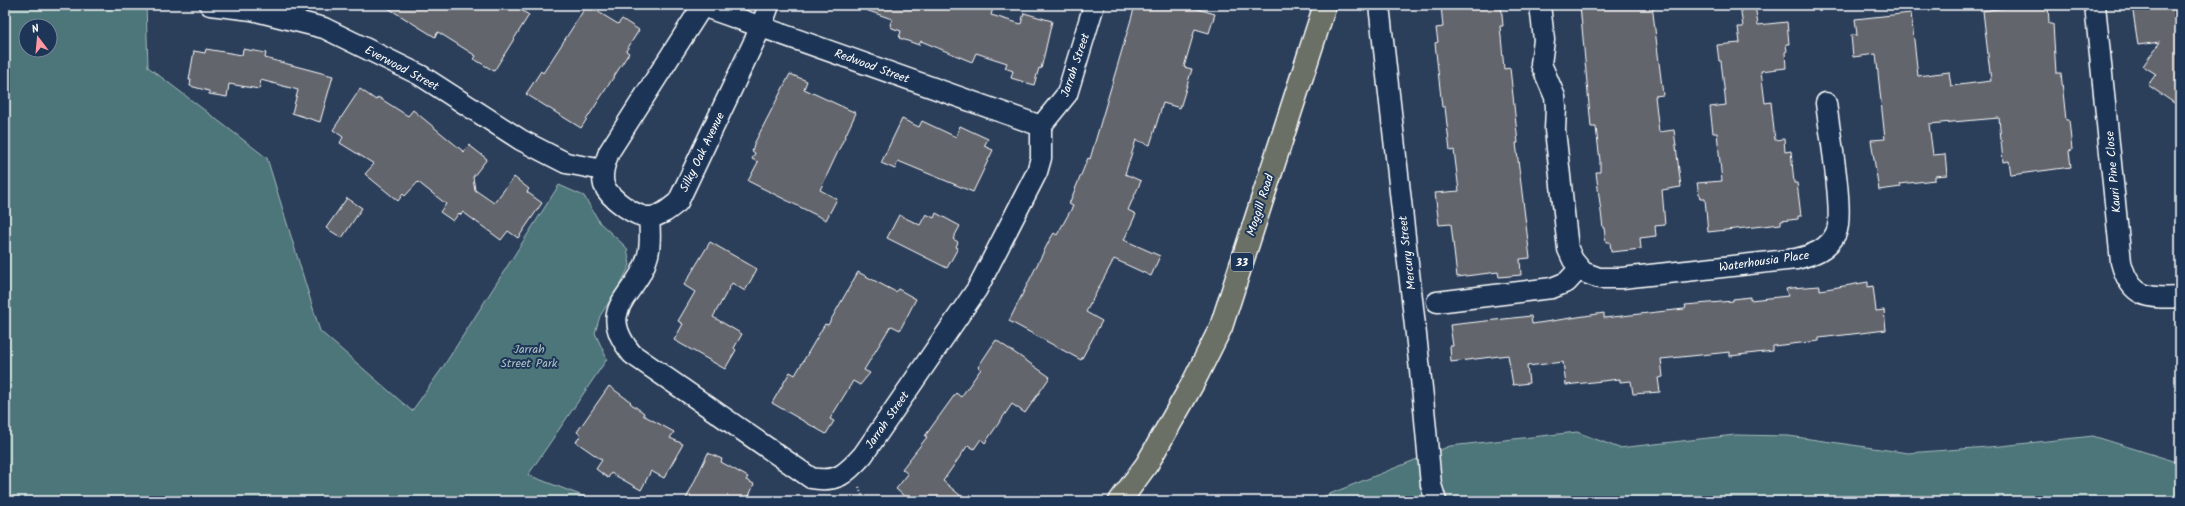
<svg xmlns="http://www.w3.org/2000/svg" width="2185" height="506" viewBox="0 0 2185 506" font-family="Kalam,sans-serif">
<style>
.green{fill:#4e767a;stroke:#a6babc;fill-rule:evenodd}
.building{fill:#64656d;stroke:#fff}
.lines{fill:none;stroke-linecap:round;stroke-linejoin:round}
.minor-casing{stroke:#fff;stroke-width:23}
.major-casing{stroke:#fff;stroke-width:25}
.path{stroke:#fff;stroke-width:2.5;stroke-dasharray:1 3;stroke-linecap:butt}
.minor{stroke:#1d3557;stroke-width:20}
.major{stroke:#6b7065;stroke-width:22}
.labels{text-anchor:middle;stroke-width:4;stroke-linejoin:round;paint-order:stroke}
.shield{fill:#1d3557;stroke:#bbc2cd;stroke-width:1}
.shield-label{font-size:11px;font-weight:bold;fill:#fff}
.street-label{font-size:12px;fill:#fff;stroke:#1d3557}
.park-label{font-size:12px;fill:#afc1c3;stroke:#1d3557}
</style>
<rect width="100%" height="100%" fill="#2b3f5b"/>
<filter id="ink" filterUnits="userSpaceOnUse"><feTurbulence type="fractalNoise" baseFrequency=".025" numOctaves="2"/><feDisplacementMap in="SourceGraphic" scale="8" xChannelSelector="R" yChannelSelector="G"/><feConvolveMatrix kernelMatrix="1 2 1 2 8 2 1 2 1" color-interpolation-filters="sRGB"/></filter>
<g filter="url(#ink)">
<path class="green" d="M 5,5 L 146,5 L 148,67 L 267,158 L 320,331 L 412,411 L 443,367 L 559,185 L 584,196 L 600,223 L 627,248 L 630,265 L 619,287 L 600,316 L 595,333 L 607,359 L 528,475 L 596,501 L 5,501 ZM 26,26 L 50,26 L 50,50 L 26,50 Z
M 1577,432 L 1619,448 L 1735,435 L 1789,436 L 1908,453 L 2001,446 L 2093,436 L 2180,463 L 2180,501 L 1312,501 L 1450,446 Z"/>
<path class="building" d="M 383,5 L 513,5 L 529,15 L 494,71 L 474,59 L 476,56 L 438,32 L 435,37 Z
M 587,5 L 618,24 L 622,19 L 639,30 L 626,51 L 629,53 L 581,128 L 526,94 L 541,71 L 543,73 L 551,61 Z
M 857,5 L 994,5 L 991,15 L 1021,24 L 1024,13 L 1052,21 L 1041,69 L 1039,68 L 1034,85 L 1011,78 L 1013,71 L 1005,68 L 1007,63 L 976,53 L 972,62 L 921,41 L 919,45 L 899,38 L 901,31 L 892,28 L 890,25 L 892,19 L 857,7 Z
M 1140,5 L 1184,5 L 1215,14 L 1209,33 L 1195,29 L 1184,67 L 1192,69 L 1180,108 L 1163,103 L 1150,145 L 1136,140 L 1125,174 L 1141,181 L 1128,210 L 1136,214 L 1124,240 L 1160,256 L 1151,276 L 1114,259 L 1086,312 L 1102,321 L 1081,360 L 1009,321 L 1049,241 L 1054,233 L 1057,235 L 1073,206 L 1069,204 L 1088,158 L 1090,159 L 1134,9 L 1139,10 Z
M 1441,5 L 1501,5 L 1503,26 L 1500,26 L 1504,69 L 1510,68 L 1518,143 L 1516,143 L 1530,258 L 1520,259 L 1521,275 L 1499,277 L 1498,272 L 1457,277 L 1451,224 L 1439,225 L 1435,193 L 1459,191 L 1454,150 L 1450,151 L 1445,107 L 1442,107 L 1435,43 L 1438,42 L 1436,28 L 1443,27 Z
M 1580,5 L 1652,5 L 1663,95 L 1655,96 L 1659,132 L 1674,130 L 1681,187 L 1662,190 L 1665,225 L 1655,226 L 1656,236 L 1640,238 L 1641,249 L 1611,252 L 1610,242 L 1606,242 L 1604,228 L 1603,228 L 1596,172 L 1600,172 L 1600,161 L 1596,127 L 1591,127 Z
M 1740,5 L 1755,5 L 1758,25 L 1787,22 L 1789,44 L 1786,44 L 1787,51 L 1785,52 L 1786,68 L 1761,71 L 1765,103 L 1771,102 L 1775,140 L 1784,139 L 1785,152 L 1791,151 L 1794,183 L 1797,183 L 1801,216 L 1798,216 L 1798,219 L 1781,221 L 1781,224 L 1708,232 L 1705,199 L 1700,199 L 1697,183 L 1722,181 L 1717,133 L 1713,133 L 1710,107 L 1726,105 L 1721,61 L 1719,61 L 1717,45 L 1740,43 L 1738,27 L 1743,27 Z
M 2024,5 L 2048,5 L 2049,24 L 2053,24 L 2056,73 L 2061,73 L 2066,120 L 2069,120 L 2072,150 L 2069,151 L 2071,167 L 2011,175 L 2009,161 L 2003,162 L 1999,118 L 1929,124 L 1933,155 L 1945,154 L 1947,175 L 1935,176 L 1935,180 L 1900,184 L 1901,187 L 1879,190 L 1871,140 L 1885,139 L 1876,54 L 1853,57 L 1851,35 L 1857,35 L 1855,19 L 1911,13 L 1918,76 L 1949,72 L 1951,86 L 1991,81 L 1983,11 Z
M 2132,5 L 2180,5 L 2180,107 L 2148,85 L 2156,74 L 2143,66 L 2160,42 L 2138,45 Z
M 206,49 L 242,55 L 243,49 L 266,53 L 265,58 L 333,76 L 320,122 L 292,113 L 298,90 L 261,80 L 259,89 L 229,84 L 227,97 L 209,94 L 209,91 L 190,86 L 191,80 L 189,80 L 194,51 L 205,53 Z
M 790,74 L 807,81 L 804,89 L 856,113 L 820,190 L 837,199 L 826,220 L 748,181 L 758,162 L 752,159 L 755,153 L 752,151 L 754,144 Z
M 360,89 L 376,100 L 378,97 L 408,116 L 413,110 L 464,152 L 469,145 L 487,159 L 473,177 L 475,190 L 494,203 L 514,177 L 529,189 L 527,192 L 542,203 L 518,238 L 508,231 L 501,240 L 463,212 L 461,215 L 459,213 L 453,221 L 440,212 L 446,204 L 418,182 L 405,196 L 403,194 L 398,201 L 365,174 L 374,164 L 340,143 L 343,137 L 333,130 Z
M 902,119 L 919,127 L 922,121 L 956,137 L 960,126 L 988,139 L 984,146 L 993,150 L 973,192 L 898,161 L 895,169 L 881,163 Z
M 347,198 L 362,208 L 342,238 L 326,228 Z
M 936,213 L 960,226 L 953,239 L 958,242 L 956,247 L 958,248 L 947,268 L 887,238 L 899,215 L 920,225 L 926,214 L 934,218 Z
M 710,242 L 757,269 L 745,291 L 732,283 L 713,317 L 742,334 L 734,348 L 736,350 L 725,369 L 674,340 L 683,324 L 678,321 L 695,292 L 684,285 Z
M 858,272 L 896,292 L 898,289 L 916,299 L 900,330 L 892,326 L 890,327 L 864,370 L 870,373 L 860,385 L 853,381 L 830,419 L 834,421 L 826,434 L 772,403 L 790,372 L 795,375 L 825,324 L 828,325 Z
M 1868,282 L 1868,287 L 1873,286 L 1876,311 L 1884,310 L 1886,330 L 1819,338 L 1819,341 L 1773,346 L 1773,351 L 1730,356 L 1730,352 L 1661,359 L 1663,377 L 1658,378 L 1660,392 L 1633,394 L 1631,381 L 1620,382 L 1620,379 L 1566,385 L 1563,362 L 1527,366 L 1529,383 L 1513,385 L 1508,355 L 1451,362 L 1450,346 L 1453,346 L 1450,325 L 1531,316 L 1532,324 L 1604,313 L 1604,318 L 1684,309 L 1686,308 L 1685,305 L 1733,301 L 1733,299 L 1750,297 L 1750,300 L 1788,296 L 1786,289 L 1791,288 L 1820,286 L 1820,290 Z
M 996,340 L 1050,377 L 1025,413 L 1012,404 L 985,443 L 981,439 L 974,449 L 968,445 L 943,481 L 967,501 L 910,501 L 896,489 L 908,474 L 902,469 L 927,437 L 925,436 L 956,393 L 961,397 L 981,369 L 978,367 Z
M 609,386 L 631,402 L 630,403 L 644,413 L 643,415 L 674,432 L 670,438 L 683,444 L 664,478 L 651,471 L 641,490 L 611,473 L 608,478 L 596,469 L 602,460 L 576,442 L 581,435 L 577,432 Z
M 708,453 L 722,459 L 721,462 L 748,477 L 746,480 L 754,484 L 747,501 L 685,501 Z"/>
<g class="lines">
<g class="minor-casing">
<path id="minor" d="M 210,5 L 252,10 L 324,28 L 420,75 L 521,140 L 566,163 L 603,170
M 703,5 L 609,152 C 605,163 601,174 604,185 C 609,198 637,219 651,217 C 663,215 669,209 678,202 L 761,27 L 769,5
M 1379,5 L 1423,397 L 1431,485 L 1436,501
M 1540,5 L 1544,40 L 1541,64 L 1555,97 L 1556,107 L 1555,130 L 1568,249 L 1573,260 L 1583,272 L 1599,278 L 1622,278 L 1796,259 C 1812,255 1828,250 1836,233 C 1845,214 1829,129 1826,103
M 2095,5 L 2121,262 C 2130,297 2147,299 2180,297
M 702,6 L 1041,126
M 649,217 C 650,229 651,243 648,255 C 638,297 593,306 632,354 L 811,478 C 837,483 846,474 863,455 L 977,289 L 1037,172 L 1041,158 L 1041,126 L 1067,94 L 1094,5
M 1437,302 L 1552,288 L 1567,282 L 1579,269"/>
</g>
<g class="major-casing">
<path id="major" d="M 1120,501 L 1147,464 L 1193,383 L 1221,327 L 1325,5"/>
</g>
<path class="path" d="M 859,487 L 864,501"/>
<use href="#minor" class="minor"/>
<use href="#major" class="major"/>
</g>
</g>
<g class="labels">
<rect class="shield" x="1231" y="253" width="22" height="18" rx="3"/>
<g class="shield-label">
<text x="1242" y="266">33</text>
</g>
<g class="street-label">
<text transform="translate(1075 65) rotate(-71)" y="4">Jarrah Street</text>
<text transform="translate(872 66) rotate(20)" y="4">Redwood Street</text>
<text transform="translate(402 68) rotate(28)" y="4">Everwood Street</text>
<text transform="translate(702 152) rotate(-64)" y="4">Silky Oak Avenue</text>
<text transform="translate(2113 172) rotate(-95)" y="4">Kauri Pine Close</text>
<text transform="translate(1260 205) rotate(-72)" y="4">Moggill Road</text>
<text transform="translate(1407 253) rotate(-97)" y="4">Mercury Street</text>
<text transform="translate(1764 261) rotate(-8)" y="4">Waterhousia Place</text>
<text transform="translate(887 420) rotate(-55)" y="4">Jarrah Street</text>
</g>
<g class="park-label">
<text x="529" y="353">Jarrah<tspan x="529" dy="14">Street Park</tspan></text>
</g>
</g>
<rect width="2185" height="506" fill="none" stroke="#1d3557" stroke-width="20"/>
<rect x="10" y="10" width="2165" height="486" fill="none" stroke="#fff" stroke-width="1.5" filter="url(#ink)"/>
<g transform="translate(38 38) rotate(344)"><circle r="19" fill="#1d3557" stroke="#77869a"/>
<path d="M0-3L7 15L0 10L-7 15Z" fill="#ff9aa2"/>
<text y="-6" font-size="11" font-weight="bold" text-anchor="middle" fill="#ffffff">N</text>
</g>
</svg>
